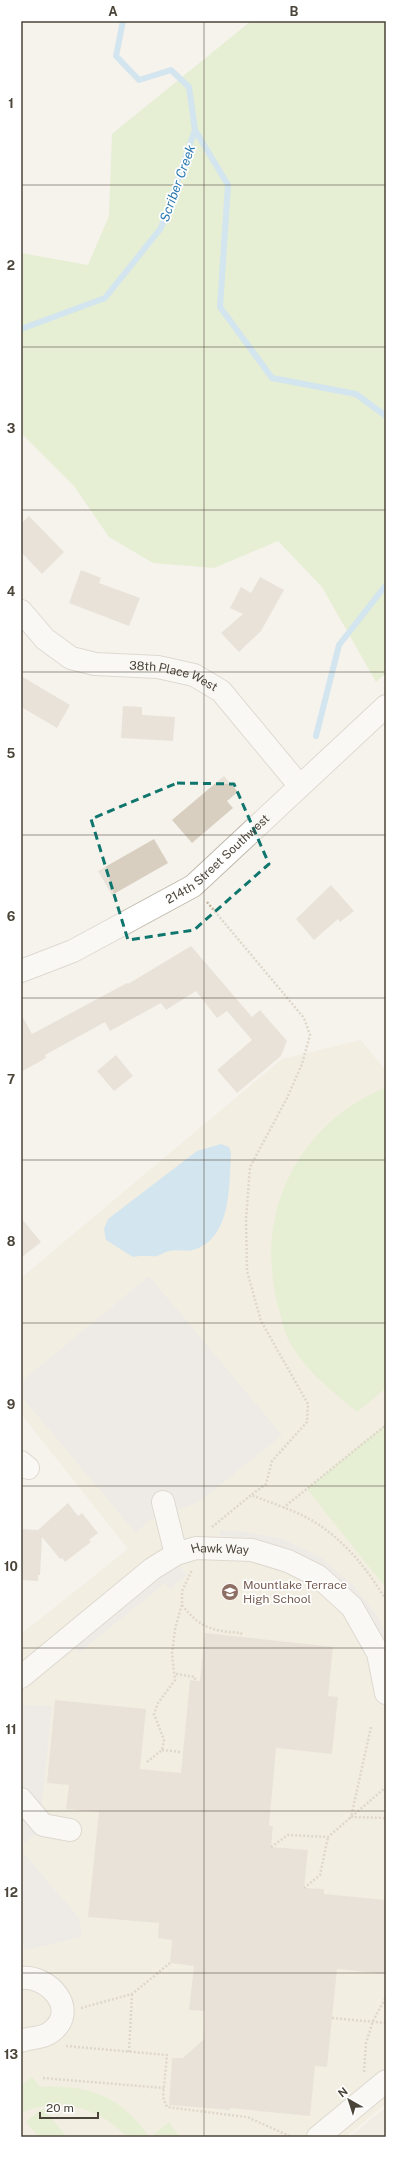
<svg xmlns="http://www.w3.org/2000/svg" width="407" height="2158" viewBox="0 0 407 2158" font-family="'Public Sans',sans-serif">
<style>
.residential{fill:#eae5da}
.education{fill:#efe8d6}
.green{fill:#d2eab5}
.parking{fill:#e5e3e0}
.water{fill:#a9d4f2}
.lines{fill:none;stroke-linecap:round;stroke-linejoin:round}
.stream{stroke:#a9d4f2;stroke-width:6}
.building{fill:#d8cfc1}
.minor-casing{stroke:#c2bbae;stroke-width:24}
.path{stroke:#c4b79f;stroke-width:2.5;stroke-dasharray:2 2;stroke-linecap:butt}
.minor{stroke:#fff;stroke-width:22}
.marked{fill:none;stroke:#0f766e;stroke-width:3;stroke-dasharray:8 5;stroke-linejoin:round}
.grid{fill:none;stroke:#4b4439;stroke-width:1;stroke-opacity:0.55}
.labels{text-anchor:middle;stroke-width:3.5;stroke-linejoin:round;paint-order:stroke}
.street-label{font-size:12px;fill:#4b4439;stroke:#fff}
.education-label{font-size:12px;fill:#785e54;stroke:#fff;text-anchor:start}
.water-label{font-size:13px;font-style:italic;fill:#2e7ab2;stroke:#fff}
.neatline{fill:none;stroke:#4b4439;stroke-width:1.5}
.grid-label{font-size:13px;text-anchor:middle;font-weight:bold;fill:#4b4439}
</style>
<rect width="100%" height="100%" fill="#f6f3ec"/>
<path class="residential" d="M 386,2107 L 386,2137 L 349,2137 Z"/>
<path class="education" d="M 361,1040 L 386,1071 L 386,2104 L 346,2137 L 21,2137 L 21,1634 L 128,1549 L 21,1414 L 21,1278 L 282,1059 Z"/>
<path class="green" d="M 251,21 L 386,21 L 386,673 L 376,682 L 322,587 L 278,541 L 214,568 L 153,563 L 109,537 L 74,486 L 21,433 L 21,253 L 88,265 L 109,216 L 112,134 Z
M 386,1087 L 386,1388 L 357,1412 C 331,1390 302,1368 287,1337 C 283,1326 280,1313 277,1302 C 255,1210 299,1124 386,1087 Z
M 386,1424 L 386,1588 L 307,1489 Z
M 32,2077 L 40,2087 C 88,2084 122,2097 149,2137 L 127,2137 C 99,2107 59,2096 21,2113 L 21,2085 Z
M 43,2108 L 67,2137 L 39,2137 L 26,2122 Z
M 169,2122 L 180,2137 L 151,2137 Z"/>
<path class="parking" d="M 149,1276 L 282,1435 L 199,1502 L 149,1521 L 136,1533 L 21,1396 L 21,1382 Z
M 220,1530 L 247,1532 L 283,1539 L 322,1558 L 355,1587 L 378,1617 L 386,1635 L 386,1660 L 317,1565 L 280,1546 L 247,1538 L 220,1536 Z
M 177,1562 L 187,1575 L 170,1589 L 165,1583 L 79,1653 L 74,1646 Z
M 21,1705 L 52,1706 L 39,1831 L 25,1843 L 21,1839 Z
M 21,1850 L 79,1918 L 82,1937 L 25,1950 L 21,1937 Z"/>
<path class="water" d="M 221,1144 L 229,1147 L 231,1153 C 229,1185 232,1239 193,1250 C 186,1252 177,1249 169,1251 C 164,1252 161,1255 157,1256 C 154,1257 140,1255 133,1257 L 106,1240 L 104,1229 L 108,1219 L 197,1151 Z"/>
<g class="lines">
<path class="stream" d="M 195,130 L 228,185 L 220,307 L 272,378 L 356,394 L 386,416
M 21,329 L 105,298 L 161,228 L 195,130 L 189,87 L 171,70 L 139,80 L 116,56 L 123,21
M 316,736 L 339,645 L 386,585"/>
</g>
<path class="building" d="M 29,516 L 64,552 L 42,574 L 21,552 L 21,524 Z
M 81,570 L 101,578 L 99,583 L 140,598 L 129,626 L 69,603 Z
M 260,577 L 284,590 L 261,631 L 239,652 L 221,633 L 243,614 L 230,608 L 241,587 L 251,593 Z
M 21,676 L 70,705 L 57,728 L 21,707 Z
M 123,706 L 142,707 L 142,715 L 175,717 L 173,741 L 121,738 Z
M 224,776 L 238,792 L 227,801 L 233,808 L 192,843 L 172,820 Z
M 154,839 L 168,863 L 112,895 L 98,871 Z
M 331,885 L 354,911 L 340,922 L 338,919 L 314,940 L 296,919 Z
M 191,946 L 252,1017 L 260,1010 L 287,1041 L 281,1056 L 237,1093 L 217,1070 L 252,1040 L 227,1011 L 217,1018 L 196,991 L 166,1010 L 161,1003 L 110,1031 L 105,1022 L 45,1055 L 46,1058 L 21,1072 L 21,1014 L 32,1034 L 127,983 L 128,984 Z
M 116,1055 L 133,1076 L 114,1091 L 97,1071 Z
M 21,1218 L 41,1242 L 21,1258 Z
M 68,1503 L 78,1516 L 82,1513 L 98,1533 L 89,1540 L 91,1542 L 65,1562 L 62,1558 L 60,1559 L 42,1537 L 40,1575 L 38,1575 L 38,1581 L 21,1580 L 21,1529 L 38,1530 Z
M 205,1633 L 333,1647 L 328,1696 L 338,1697 L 332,1754 L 276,1748 L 269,1826 L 273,1826 L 271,1847 L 308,1850 L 304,1888 L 324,1889 L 324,1894 L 386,1900 L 386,1974 L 337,1969 L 327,2067 L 315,2066 L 310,2116 L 230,2108 L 230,2110 L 169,2105 L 172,2058 L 183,2058 L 204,2039 L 205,2011 L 189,2010 L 194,1966 L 170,1963 L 172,1940 L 158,1938 L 159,1923 L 88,1917 L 99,1812 L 66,1809 L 69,1785 L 47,1783 L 55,1700 L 146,1709 L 140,1769 L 181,1773 L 190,1680 L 200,1681 Z"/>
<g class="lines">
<g class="minor-casing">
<g id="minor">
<path id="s1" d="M 21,611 L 45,639 L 71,658 L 95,664 L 158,667 L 194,675 L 221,691 L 299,785"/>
<path id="s2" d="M 21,971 L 73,951 L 193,886 L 386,706"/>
<path d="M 21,1462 L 28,1468"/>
<path d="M 163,1502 L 176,1554"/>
<path id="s3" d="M 21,1677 L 152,1569 L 176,1554 L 196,1548 L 252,1550 L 288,1561 L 318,1576 L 352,1607 L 378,1653 L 386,1693"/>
<path d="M 21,1799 L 43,1825 L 70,1830"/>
<path d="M 21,1978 C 49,1975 80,2010 51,2032 C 42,2039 31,2037 21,2041"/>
<path d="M 318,2137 L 386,2081"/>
</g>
</g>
<path class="path" d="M 207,902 L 304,1018 L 310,1035 L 302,1064 L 287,1098 L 250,1167 L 246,1219 L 247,1271 L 261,1321 L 308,1404 L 307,1422 L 272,1461 L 266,1484 L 251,1495
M 283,1508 L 386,1425
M 212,1527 L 251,1495 C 276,1505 305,1513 326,1530 C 350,1547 371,1575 386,1600
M 182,1605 C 200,1628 212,1631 241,1633 L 241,1637
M 176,1674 L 195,1677 L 195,1681
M 371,1727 L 351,1817 L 386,1818
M 162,1750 L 181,1752
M 147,1762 L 162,1750 L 164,1740 L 154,1714 L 158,1703 L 175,1680 L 172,1654 L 175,1629 L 182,1604 L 182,1591 L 192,1570
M 271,1847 L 288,1835 L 328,1837 L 386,1787
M 304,1888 L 320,1875 L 328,1837
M 81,2008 L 132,1994 L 170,1963
M 332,2018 L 386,2023
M 66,2046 L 167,2055 L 163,2097 L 167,2107 L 247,2117 L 292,2137
M 129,2052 L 132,1994
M 364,2072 L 366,2043 L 373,2021 L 386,1997
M 43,2078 L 164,2088"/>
<use href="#minor" class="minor"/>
</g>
<path d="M0 0H407V2158H0ZM 177,783 L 234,784 L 269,864 L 194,930 L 128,940 L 91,819 Z" fill="#f6f3ec" fill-opacity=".55" fill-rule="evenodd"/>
<path class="marked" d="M 177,783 L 234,784 L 269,864 L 194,930 L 128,940 L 91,819 Z"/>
<path class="grid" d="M 204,21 L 204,2137M 21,185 L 386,185M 21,347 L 386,347M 21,510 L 386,510M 21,672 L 386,672M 21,835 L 386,835M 21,998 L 386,998M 21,1160 L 386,1160M 21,1323 L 386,1323M 21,1486 L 386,1486M 21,1648 L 386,1648M 21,1811 L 386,1811M 21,1973 L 386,1973"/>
<defs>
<g id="school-disc" transform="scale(0.9)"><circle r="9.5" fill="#8d6e63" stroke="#fff"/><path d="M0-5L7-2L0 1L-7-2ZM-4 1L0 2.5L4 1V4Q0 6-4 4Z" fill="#fff"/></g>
</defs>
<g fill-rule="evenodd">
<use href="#school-disc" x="230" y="1592"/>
</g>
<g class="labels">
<g class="street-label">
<text dy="4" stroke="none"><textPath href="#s1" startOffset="174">38th Place West</textPath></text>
<text dy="4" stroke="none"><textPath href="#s2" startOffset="228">214th Street Southwest</textPath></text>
<text dy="4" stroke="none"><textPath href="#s3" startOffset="243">Hawk Way</textPath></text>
</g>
<g class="education-label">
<text x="243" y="1589">Mountlake Terrace<tspan x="243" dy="14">High School</tspan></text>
</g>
<g class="water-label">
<text transform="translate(177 183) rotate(-70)" y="5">Scriber Creek</text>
</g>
</g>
<rect width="407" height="2158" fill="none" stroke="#ffffff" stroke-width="44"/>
<g transform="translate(349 2100) rotate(321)" stroke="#ffffff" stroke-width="3" paint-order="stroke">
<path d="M0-3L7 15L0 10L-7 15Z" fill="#4b4439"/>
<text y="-6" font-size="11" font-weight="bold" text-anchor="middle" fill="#4b4439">N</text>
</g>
<path d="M40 2112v6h58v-6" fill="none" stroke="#4b4439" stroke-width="2"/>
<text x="46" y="2112" font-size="12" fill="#4b4439" stroke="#ffffff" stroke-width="3" paint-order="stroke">20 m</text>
<rect x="22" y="22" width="363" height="2114" class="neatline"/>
<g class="grid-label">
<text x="113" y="16">A</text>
<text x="294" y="16">B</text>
<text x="11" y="108">1</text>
<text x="11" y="270">2</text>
<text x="11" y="433">3</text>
<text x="11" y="596">4</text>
<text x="11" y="758">5</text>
<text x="11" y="921">6</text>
<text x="11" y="1084">7</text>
<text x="11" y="1246">8</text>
<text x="11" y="1409">9</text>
<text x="11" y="1571">10</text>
<text x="11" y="1734">11</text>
<text x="11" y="1897">12</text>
<text x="11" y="2059">13</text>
</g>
</svg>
